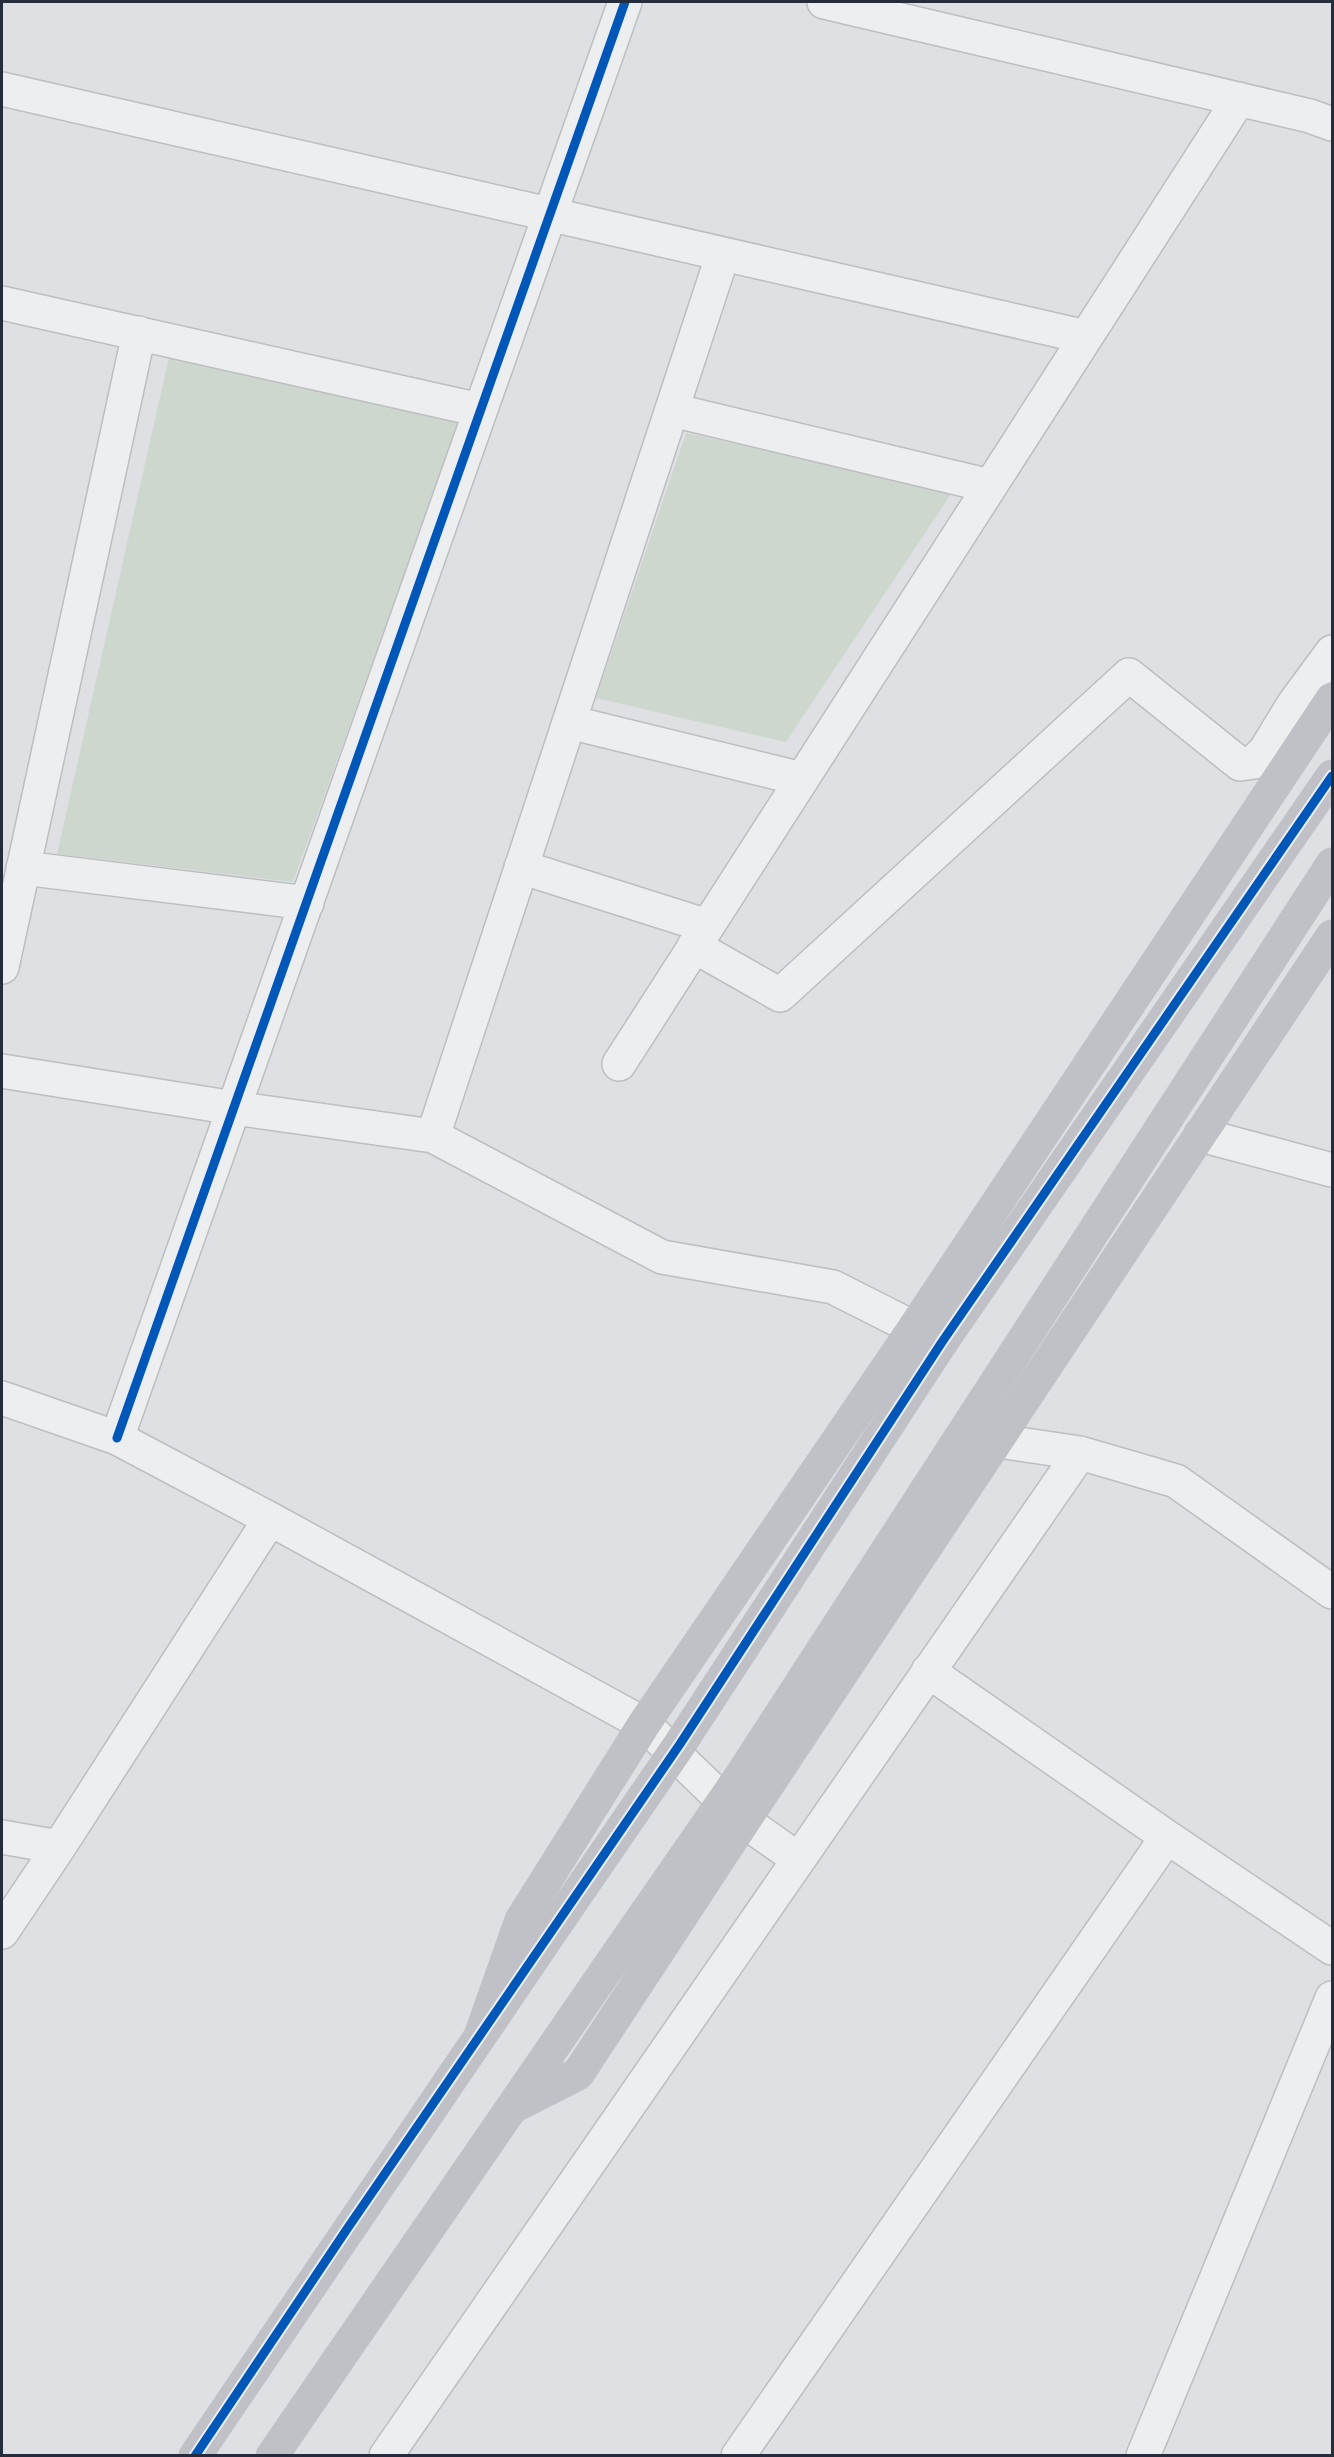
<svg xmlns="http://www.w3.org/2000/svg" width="1334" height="2457" viewBox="0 0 1334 2457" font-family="'PT Sans',sans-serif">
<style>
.green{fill:#ced7ce}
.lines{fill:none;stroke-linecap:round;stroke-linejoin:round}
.street-casing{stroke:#bcbec1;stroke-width:36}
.street{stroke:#edeef0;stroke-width:33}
.secondary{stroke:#bfc1c6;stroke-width:33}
.secondary-bridge{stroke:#bfc1c6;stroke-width:33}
.cycleway-casing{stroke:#eaeef4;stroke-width:13}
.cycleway{stroke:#0057b8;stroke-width:9}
</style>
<rect width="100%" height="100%" fill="#dee0e3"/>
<path class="green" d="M 172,344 L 464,409 L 293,882 L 57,854 Z
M 686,433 L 953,491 L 786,742 L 596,698 Z"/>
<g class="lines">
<g class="street-casing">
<path id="street" d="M 824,2 L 1310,116 L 1332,124
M 2,89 L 1086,337
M 2,303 L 480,410
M 672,410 L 990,486
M 569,722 L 802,779
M 521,867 L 707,926
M 23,868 L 307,903
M 694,946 L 780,995 L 1129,675 L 1240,764 L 1254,762 L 1265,751 L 1293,705 L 1332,652
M 2,967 L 139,333
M 619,1064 L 1239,99
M 2,1071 L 234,1108 L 433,1136 L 723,254
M 1201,1135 L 1332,1170
M 433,1136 L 662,1257 L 833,1287 L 914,1328
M 2,1398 L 117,1438 L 270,1519 L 644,1724 L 744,1821 L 798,1859
M 117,1438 L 625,2
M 998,1441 L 1080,1453 L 1176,1481 L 1332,1592
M 928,1671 L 1167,1837 L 1332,1948
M 2,1837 L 59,1847
M 2,1932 L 59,1847 L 270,1519
M 386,2456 L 1080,1453
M 738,2456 L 1167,1837
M 1143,2456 L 1332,1998"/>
</g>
<use href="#street" class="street"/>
<path class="secondary" d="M 942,1342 L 1332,776
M 480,2036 L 521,1920 L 644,1724 L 914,1328 L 1332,699
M 513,2107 L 578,2074 L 744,1821 L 1332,936
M 195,2456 L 551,1932
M 272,2456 L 607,1969"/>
<path class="secondary-bridge" d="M 551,1932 L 680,1744 L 942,1342
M 607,1969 L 738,1780 L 1332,864"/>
<g class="cycleway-casing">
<path id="cycleway" d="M 117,1438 L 625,2
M 195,2456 L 347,2229 L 680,1744 L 942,1342 L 1332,776"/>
</g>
<use href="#cycleway" class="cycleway"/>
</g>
<rect width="1334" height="2457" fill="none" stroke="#252c3b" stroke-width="6"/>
</svg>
